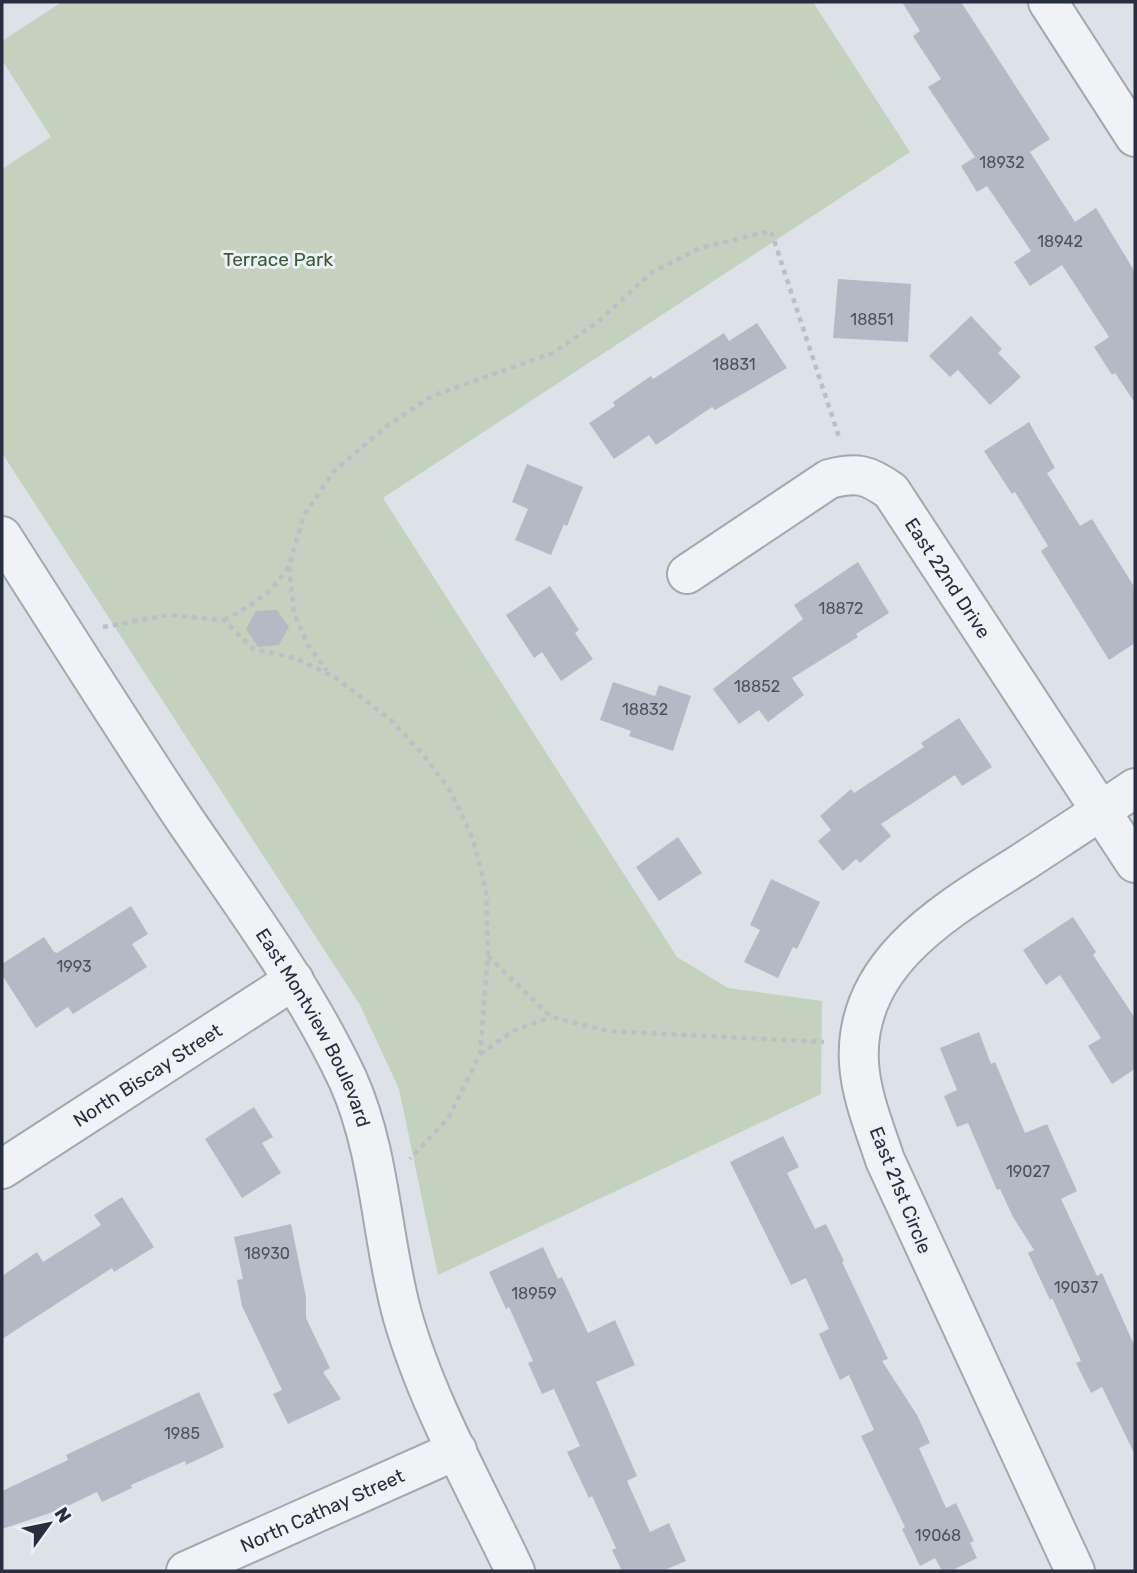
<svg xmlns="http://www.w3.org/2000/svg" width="1137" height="1573" viewBox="0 0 1137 1573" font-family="Rubik,sans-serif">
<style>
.green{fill:#c2d2be}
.building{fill:#b4bac5}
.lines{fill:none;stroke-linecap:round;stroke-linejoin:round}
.minor-casing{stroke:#a2a8b2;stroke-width:42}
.path{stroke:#bbbfc6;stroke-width:4.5;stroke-dasharray:5 5;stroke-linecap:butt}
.minor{stroke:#f0f2f6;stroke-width:38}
.labels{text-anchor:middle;stroke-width:6;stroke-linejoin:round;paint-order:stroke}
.number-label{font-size:16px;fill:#4a5160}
.park-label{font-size:19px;fill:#385c33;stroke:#edf0f6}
.street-label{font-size:19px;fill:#262e3f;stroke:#edf0f6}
</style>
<rect width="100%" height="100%" fill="#dde1e8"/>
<path class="green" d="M 62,2 L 813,2 L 910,152 L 383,498 L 677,957 L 728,988 L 822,1001 L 821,1094 L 438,1275 L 399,1089 L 360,1005 L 2,453 L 2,169 L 51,137 L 2,60 L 2,41 Z"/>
<path class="building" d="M 902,2 L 961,2 L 1050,139 L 1030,152 L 1075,222 L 1096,208 L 1135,272 L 1135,403 L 1115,373 L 1112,375 L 1094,347 L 1109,337 L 1062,265 L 1030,286 L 1014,262 L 1031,251 L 987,186 L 977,192 L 961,166 L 975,157 L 928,87 L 941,79 L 913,36 L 920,31 Z
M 838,279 L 911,284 L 908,342 L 833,338 Z
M 971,316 L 1002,349 L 998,353 L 1021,377 L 990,405 L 958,370 L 950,377 L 929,356 Z
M 757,323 L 787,368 L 715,410 L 712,407 L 656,445 L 649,435 L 614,459 L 589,423 L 615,406 L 613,402 L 651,376 L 653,379 L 724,333 L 729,341 Z
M 1029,422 L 1055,468 L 1047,473 L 1080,526 L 1092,519 L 1135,588 L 1135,643 L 1109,660 L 1041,551 L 1048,546 L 1015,492 L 1012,494 L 984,451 Z
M 527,464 L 583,487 L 567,526 L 564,524 L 551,555 L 515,540 L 528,509 L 512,502 Z
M 858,562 L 889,613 L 856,634 L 858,637 L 792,678 L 804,695 L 768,722 L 759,710 L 739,724 L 713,689 L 803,619 L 794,605 Z
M 550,586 L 579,630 L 575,633 L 593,659 L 561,681 L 542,652 L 534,658 L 506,615 Z
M 277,610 L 289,627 L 279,645 L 258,647 L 246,629 L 256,611 Z
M 613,682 L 655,696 L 659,685 L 691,696 L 673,751 L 629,736 L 631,731 L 600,720 Z
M 959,718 L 992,767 L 962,786 L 955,775 L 881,824 L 891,836 L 860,863 L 856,859 L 843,871 L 818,841 L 831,830 L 820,816 L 851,789 L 854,793 L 924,747 L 921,743 Z
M 678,837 L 702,873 L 659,901 L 636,867 Z
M 771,879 L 820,902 L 797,949 L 793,947 L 778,978 L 744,962 L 760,930 L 750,925 Z
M 131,906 L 148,934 L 132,944 L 147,967 L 73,1014 L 68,1007 L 36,1028 L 2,975 L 2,964 L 44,937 L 54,952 L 57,953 Z
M 1073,917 L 1096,952 L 1093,955 L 1135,1018 L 1135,1069 L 1112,1084 L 1088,1046 L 1101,1038 L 1060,975 L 1046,985 L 1023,950 Z
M 979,1032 L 991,1064 L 995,1062 L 1025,1133 L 1047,1124 L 1077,1191 L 1061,1199 L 1097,1276 L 1102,1273 L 1135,1347 L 1135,1455 L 1102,1387 L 1091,1393 L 1076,1363 L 1081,1361 L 1052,1298 L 1050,1300 L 1028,1253 L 1034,1250 L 1013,1217 L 1000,1189 L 997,1190 L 968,1123 L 957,1127 L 944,1096 L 957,1090 L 940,1048 Z
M 254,1107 L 273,1137 L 262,1143 L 281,1173 L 242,1198 L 205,1139 Z
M 783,1136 L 799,1167 L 787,1173 L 815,1229 L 826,1224 L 844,1261 L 842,1262 L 888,1359 L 882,1361 L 917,1415 L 930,1443 L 919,1448 L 946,1508 L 956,1503 L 974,1541 L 970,1543 L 977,1558 L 951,1571 L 942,1571 L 935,1558 L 920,1566 L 902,1529 L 905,1527 L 861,1436 L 874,1430 L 849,1375 L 840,1380 L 819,1334 L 829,1329 L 806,1278 L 791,1285 L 730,1162 Z
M 122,1197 L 154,1247 L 114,1272 L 112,1268 L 2,1339 L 2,1276 L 37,1252 L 43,1262 L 101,1225 L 94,1215 Z
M 291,1224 L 306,1297 L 306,1318 L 330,1368 L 323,1372 L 341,1399 L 288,1424 L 273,1394 L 282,1390 L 242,1306 L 237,1280 L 243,1279 L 234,1237 Z
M 543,1247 L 558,1279 L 562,1277 L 588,1333 L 615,1320 L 635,1365 L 596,1382 L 637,1476 L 627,1481 L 650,1532 L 669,1523 L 686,1561 L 662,1571 L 622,1571 L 612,1550 L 616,1548 L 592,1496 L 589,1498 L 567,1452 L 580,1446 L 554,1389 L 542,1394 L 528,1363 L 533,1361 L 509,1307 L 506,1309 L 489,1272 Z
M 199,1392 L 224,1447 L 186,1465 L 185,1461 L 131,1485 L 132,1488 L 102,1502 L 97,1492 L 59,1510 L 2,1529 L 2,1491 L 68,1460 L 66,1455 Z"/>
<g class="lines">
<g class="minor-casing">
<g id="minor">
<path d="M 1048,2 L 1135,137"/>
<path id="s1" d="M 2,536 C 62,630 121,724 183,817 C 241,902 304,986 348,1080 C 381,1154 381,1237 402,1314 C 427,1403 476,1488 515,1571"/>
<path id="s2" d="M 687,574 L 829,479 C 857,472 867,474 891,491 L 1135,863"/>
<path id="s3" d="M 2,1169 L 294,980"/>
<path id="s4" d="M 186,1571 L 457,1450"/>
<path d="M 1075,1571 L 885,1160 C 875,1129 861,1096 859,1063 C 853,963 947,910 1020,864 C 1058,839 1097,814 1135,788"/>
</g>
</g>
<path class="path" d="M 289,567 L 294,613 L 308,645 L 327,671
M 224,620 L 248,607 L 271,590 L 289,566 L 304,515 L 334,471 L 387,426 L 432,396 L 553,353 L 599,321 L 652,272 L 700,248 L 771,231 L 840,440
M 103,627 L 168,615 L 224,620 L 253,649 L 295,658 L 336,678 L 391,720 L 426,758 L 451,792 L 473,839 L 486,890 L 488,955 L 480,1054 L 449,1117 L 410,1159
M 488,956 L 551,1017 L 608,1031 L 824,1042
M 480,1054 L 515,1030 L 551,1017"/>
<use href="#minor" class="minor"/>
</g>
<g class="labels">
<g class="number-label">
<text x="1002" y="168">18932</text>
<text x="1060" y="247">18942</text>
<text x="872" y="325">18851</text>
<text x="734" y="370">18831</text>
<text x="841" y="614">18872</text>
<text x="757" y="692">18852</text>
<text x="645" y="715">18832</text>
<text x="74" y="972">1993</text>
<text x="1028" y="1177">19027</text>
<text x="267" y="1259">18930</text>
<text x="1076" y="1293">19037</text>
<text x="534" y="1299">18959</text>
<text x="182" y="1439">1985</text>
<text x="938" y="1541">19068</text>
</g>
<g class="park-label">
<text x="278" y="266">Terrace Park</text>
</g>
<g class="street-label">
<text dy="7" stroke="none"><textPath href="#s2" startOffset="341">East 22nd Drive</textPath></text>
<text dy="7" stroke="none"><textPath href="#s1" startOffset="583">East Montview Boulevard</textPath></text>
<text dy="7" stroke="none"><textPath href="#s3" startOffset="173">North Biscay Street</textPath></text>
<text transform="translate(901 1190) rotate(68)" y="7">East 21st Circle</text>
<text dy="7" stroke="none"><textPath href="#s4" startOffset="149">North Cathay Street</textPath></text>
</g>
</g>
<rect width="1137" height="1573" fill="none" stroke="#262e3f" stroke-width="7"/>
<g transform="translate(49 1524) rotate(57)" stroke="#edf0f6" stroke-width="5" paint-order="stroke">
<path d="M0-5L12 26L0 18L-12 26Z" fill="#262e3f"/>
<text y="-10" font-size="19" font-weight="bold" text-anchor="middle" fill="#262e3f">N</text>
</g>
</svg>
